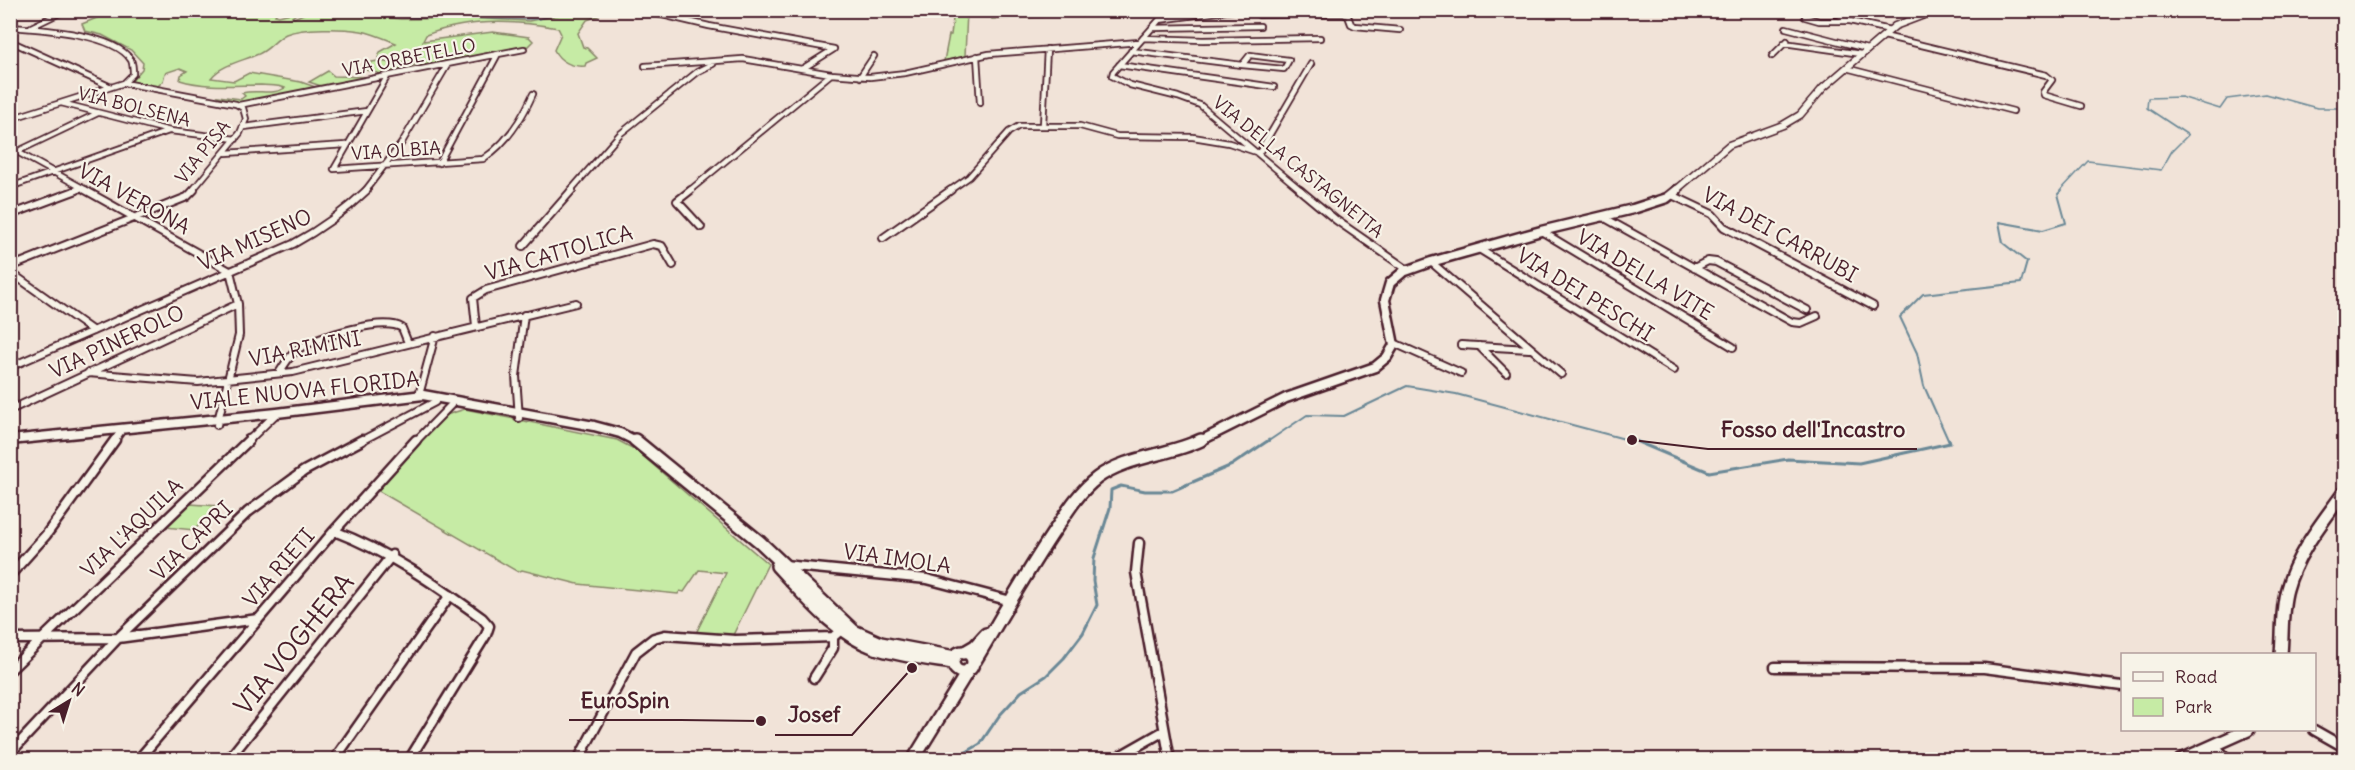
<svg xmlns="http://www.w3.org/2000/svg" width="2355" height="770" viewBox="0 0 2355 770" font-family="Delius,sans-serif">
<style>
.green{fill:#c6eba5;stroke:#888568;stroke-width:1.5}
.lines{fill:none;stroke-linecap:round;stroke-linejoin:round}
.stream-far2{stroke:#6a8896;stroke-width:1.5}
.stream-far1{stroke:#6a8896;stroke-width:2}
.stream{stroke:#6a8896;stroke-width:3}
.street-far2-casing{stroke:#4a1f2b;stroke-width:8}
.street-far1-casing{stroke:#4a1f2b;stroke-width:10}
.street-casing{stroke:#4a1f2b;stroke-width:13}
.secondary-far2-casing{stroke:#4a1f2b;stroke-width:9}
.secondary-far1-casing{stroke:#4a1f2b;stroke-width:13}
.secondary-casing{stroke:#4a1f2b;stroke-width:16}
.street-far2{stroke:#f7f3e8;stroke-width:4.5}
.street-far1{stroke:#f7f3e8;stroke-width:6}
.street{stroke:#f7f3e8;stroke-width:8}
.secondary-far2{stroke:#f7f3e8;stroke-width:6}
.secondary-far1{stroke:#f7f3e8;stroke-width:8}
.secondary{stroke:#f7f3e8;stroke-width:11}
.labels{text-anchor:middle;stroke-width:4.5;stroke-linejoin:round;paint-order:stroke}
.far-street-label{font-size:18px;fill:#4a1f2b;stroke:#f7f3e8}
.street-label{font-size:21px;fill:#4a1f2b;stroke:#f7f3e8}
.near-street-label{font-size:26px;fill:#4a1f2b;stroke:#f7f3e8}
.leader{fill:none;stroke:#4a1f2b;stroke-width:2}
.callout-dot{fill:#4a1f2b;stroke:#f7f3e8;stroke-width:2}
.callout-label{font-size:22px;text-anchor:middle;font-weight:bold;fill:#4a1f2b;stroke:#f7f3e8;stroke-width:4.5;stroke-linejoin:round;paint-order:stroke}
</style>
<rect width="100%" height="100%" fill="#f1e3d8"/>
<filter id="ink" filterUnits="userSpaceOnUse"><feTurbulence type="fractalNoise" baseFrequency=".0167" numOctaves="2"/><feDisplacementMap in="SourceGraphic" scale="12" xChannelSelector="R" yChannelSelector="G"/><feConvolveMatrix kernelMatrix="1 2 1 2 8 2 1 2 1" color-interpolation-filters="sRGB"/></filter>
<g filter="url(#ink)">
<path class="green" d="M 116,10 L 279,10 L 275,15 L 279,16 L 298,11 L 299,12 L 292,17 L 294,18 L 308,12 L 330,11 L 401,19 L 469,18 L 529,21 L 558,15 L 563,11 L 580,11 L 598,16 L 587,20 L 578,33 L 583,47 L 587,48 L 597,58 L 586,63 L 585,66 C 572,67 560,62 554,50 L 561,34 L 558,28 C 515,20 467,19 426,35 L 423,41 L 493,32 L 529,37 L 533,41 L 528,46 L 427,67 L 378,58 L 380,52 L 396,43 C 386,39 372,33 361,31 C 342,28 304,27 286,34 C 274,40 269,51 256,55 C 242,61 221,65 211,78 L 234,81 L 249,73 L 301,82 L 318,88 L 241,103 L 220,99 L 218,96 L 241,99 L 245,96 L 242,93 C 257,89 273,96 285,88 C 277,85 269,86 261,85 C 234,85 206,88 180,80 L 181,75 L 187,71 L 180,68 L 165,73 L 163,81 L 157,87 L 131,82 L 142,69 L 143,63 L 131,50 L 102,35 L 85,31 L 82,24 Z
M 400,11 L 553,11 L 529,15 L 509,16 L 479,11 L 413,14 Z
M 954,11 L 967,11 L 965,56 L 944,61 L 949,35 L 951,35 Z
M 993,11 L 1041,11 L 1042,17 L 992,19 Z
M 378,61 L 418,67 L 385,75 L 362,69 L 372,62 Z
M 328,71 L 334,76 L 371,77 L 324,87 L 309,82 Z
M 465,409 L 617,440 L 636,450 L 768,564 L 733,635 L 696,633 L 726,573 L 699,570 L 684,592 L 680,591 L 678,594 L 578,584 L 522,570 L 518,572 L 377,490 L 443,416 Z
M 190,504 L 219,506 L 194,530 L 165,527 Z"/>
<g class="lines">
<path class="stream-far2" d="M 360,10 L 406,17 L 539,19 L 564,10
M 2060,191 L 2088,161 L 2161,170 L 2172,151 L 2188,135 L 2147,108 L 2148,98 L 2181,97 L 2220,109 L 2227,99 L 2266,94 L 2317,108 L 2344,108"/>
<path class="stream-far1" d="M 1267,442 L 1307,415 L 1344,416 L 1407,386 L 1456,394 L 1636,442
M 1949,442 L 1924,386 L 1917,353 L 1900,317 L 1923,294 L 2021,283 L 2027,262 L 2003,243 L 1999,222 L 2043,230 L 2066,223 L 2058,194 L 2062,190"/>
<path class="stream" d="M 1633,440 L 1709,472 L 1788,459 L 1859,463 L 1950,443 L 1949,440
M 953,760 L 980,744 L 999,716 L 1021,692 L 1046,676 L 1064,658 L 1083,633 L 1097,605 L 1093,581 L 1094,558 L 1110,508 L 1111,490 L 1121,486 L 1145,491 L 1172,491 L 1232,465 L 1269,440"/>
<g class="street-far2-casing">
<path id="street-far2" d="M 1168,10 L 1113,72 L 1112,76 L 1130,85 L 1178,97 L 1200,105 L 1302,191
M 1250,10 L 1259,15 L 1343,14 L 1348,16 L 1351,24 L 1355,26 L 1400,30
M 658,14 L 709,26 L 834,49 L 802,69
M 1805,17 L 1819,21 L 1850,21 L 1830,10
M 1159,20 L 1234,10
M 1850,21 L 1890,30
M 10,27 C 39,29 114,33 131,60 C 133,64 133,70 133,74 L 124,83
M 31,27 L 66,10
M 1152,28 L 1260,26
M 1786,28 L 1867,49
M 1884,36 L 2046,75 L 2052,80 L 2043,92 L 2044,95 L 2081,106
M 1143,38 L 1203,40 L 1320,38
M 10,41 L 111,87
M 1784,43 L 1861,54
M 1131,51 L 1242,65
M 498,54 L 524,49
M 1250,55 L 1289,60 L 1284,69 L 1242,65 Z
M 977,56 L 980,103
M 1772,56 L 1787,41
M 1119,65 L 1274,87
M 645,66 L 743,59 L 831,74 L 870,77 L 905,73 L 989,54 L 1139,42
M 1846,68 L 2013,111
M 387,77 L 334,169 L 483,159 C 506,144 522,119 533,94
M 860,77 L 874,56
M 61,103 L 170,131 L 236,139
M 239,105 L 498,54 L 439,163
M 10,119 L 124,83 L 236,104 L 243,108 L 246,119 L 240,133 L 192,191
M 1043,125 L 1047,49
M 244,127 L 367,111
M 10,148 L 88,191
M 226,153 L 346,145
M 10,155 L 98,113
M 10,187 L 169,131
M 73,191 L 82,188
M 365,191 L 401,144 L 448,64
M 570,191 L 620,134 L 697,72 L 713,64
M 689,191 L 831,74
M 949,191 L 969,177 L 1009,132 L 1019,126 L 1080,126 L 1117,136 L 1193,137 L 1229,143 L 1259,153 L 1311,64"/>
</g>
<g class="street-far1-casing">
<path id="street-far1" d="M 85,190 L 230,271 L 238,304 L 239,335 L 217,425
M 691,190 L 677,201 L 701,227
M 1300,190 L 1336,220 L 1408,270
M 1672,195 L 1712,214 L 1724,227 L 1873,306
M 10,215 L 77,190
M 1603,217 L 1792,322 L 1801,323 L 1817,316
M 1541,231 L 1733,347
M 883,238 L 951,190
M 523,246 L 572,190
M 1479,249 L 1674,370
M 1431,262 L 1561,374
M 10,267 L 187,197 L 194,190
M 1694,268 L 1708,261 L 1716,262 L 1807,310
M 10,272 L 93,331
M 476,326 L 473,298 L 486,290 L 653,244 L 662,246 L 673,265
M 1394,343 L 1461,373
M 1461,345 L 1529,349
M 1479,346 L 1506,373
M 10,367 L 293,244 C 321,229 344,212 367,190
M 88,373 L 198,382 L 293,372 L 576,303
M 279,373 C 285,364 290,354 300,348 C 319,337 383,316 402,328 L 408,343
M 419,395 L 435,336
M 10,410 L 238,304
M 519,418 L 516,376 L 524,315
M 113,442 L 122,430
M 247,442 L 277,413
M 359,442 L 435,402
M 415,442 L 451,405"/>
</g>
<g class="street-casing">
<path id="street" d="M 334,531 C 389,552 435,584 482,618 L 489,626 L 486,635 L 409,760
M 1139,543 L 1136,572 L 1170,760
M 784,565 L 927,579 L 1011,601
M 10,575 L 46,535 L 115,440
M 10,639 L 118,638 L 258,619
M 1775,667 L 1984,668 L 2122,686
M 10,670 L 249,440
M 814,678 L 833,648 L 833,637
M 2314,730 L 2344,747
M 2214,745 L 2228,760
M 10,753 L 118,638 L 248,512 L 304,471 L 362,440
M 138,760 L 334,531 L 416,440
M 228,760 L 392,555
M 334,760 L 450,595
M 578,760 L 636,652 L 654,638 L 665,635 L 735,640 L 833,637 L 841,630
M 1113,760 L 1164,731"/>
</g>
<g class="secondary-far2-casing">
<path id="secondary-far2" d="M 1675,191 L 1729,145 L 1783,125 L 1800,115 L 1823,88 L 1895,26 L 1937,10"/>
</g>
<g class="secondary-far1-casing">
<path id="secondary-far1" d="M 10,440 L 277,413 L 423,395 L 594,426 L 620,433 L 638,442
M 1198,442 L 1286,398 L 1375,367 L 1387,357 L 1394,345 L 1385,300 L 1390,283 L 1403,272 L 1431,262 L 1541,231 L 1633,209 L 1667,198 L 1677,190"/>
</g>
<g class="secondary-casing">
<path id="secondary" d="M 635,440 L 760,542 L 854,631 L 881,643 L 955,657
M 777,566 C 806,597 834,633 875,648 C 900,656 926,659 952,663
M953 662a10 10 0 1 1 20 0a10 10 0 1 1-20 0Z
M 963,653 L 975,646 L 986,634
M 2281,654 C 2283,632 2281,610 2287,589 C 2297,552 2323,522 2344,492
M 975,661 C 1002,616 1027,571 1057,527 C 1068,510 1080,491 1097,478 C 1126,456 1168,456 1201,440
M 913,760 L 969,669
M 2181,760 L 2248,730"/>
</g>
<use href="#street-far2" class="street-far2"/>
<use href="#street-far1" class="street-far1"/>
<use href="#street" class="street"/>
<use href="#secondary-far2" class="secondary-far2"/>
<use href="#secondary-far1" class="secondary-far1"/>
<use href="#secondary" class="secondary"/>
</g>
</g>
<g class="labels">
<g class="far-street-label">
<text transform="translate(409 58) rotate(-11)" y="6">VIA ORBETELLO</text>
<text transform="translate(134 107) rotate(14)" y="6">VIA BOLSENA</text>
<text transform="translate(396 151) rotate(-4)" y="6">VIA OLBIA</text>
<text transform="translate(203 152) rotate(-51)" y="6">VIA PISA</text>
<text transform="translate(1298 167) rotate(39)" y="6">VIA DELLA CASTAGNETTA</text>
</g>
<g class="street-label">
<text transform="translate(134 199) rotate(29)" y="7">VIA VERONA</text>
<text transform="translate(1780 235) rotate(29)" y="7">VIA DEI CARRUBI</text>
<text transform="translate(255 240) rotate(-24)" y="7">VIA MISENO</text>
<text transform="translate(559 253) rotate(-16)" y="7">VIA CATTOLICA</text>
<text transform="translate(1645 275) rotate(31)" y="7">VIA DELLA VITE</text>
<text transform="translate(1585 295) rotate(32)" y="7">VIA DEI PESCHI</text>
<text transform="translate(117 342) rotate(-25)" y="7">VIA PINEROLO</text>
<text transform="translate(305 349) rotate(-11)" y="7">VIA RIMINI</text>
<text transform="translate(305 391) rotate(-6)" y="7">VIALE NUOVA FLORIDA</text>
<text transform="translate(132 528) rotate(-44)" y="7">VIA L'AQUILA</text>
<text transform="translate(192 541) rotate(-44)" y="7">VIA CAPRI</text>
<text transform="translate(897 559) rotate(8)" y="7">VIA IMOLA</text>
<text transform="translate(279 568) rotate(-49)" y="7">VIA RIETI</text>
</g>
<g class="near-street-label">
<text transform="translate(294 644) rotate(-51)" y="9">VIA VOGHERA</text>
</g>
</g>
<path class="leader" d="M1632 440L1708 449H1917M761 721L681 720H569M912 668L852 735H775"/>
<g class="callout-dot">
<circle cx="1632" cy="440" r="6"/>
<circle cx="761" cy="721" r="6"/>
<circle cx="912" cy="668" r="6"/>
</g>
<g class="callout-label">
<text x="1813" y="437">Fosso dell'Incastro</text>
<text x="625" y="708">EuroSpin</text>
<text x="814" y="722">Josef</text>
</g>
<rect width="2355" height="770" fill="none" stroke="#f7f3e8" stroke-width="36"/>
<rect x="18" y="18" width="2319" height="734" fill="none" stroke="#4a1f2b" stroke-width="2" filter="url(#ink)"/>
<rect x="2121" y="653" width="195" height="78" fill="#f7f3e8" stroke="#b29e9c" stroke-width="1.5"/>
<rect x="2133" y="672" width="30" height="9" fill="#f7f3e8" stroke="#b29e9c" stroke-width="1.5"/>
<text x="2175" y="683" font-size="18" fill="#4a1f2b">Road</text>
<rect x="2133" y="698" width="30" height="18" fill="#c6eba5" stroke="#b29e9c" stroke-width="1.5"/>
<text x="2175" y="713" font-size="18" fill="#4a1f2b">Park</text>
<g transform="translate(69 701) rotate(38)" stroke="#f7f3e8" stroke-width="4.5" paint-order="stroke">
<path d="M0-4.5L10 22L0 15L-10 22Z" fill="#4a1f2b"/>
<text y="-9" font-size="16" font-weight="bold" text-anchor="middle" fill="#4a1f2b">N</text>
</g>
</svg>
